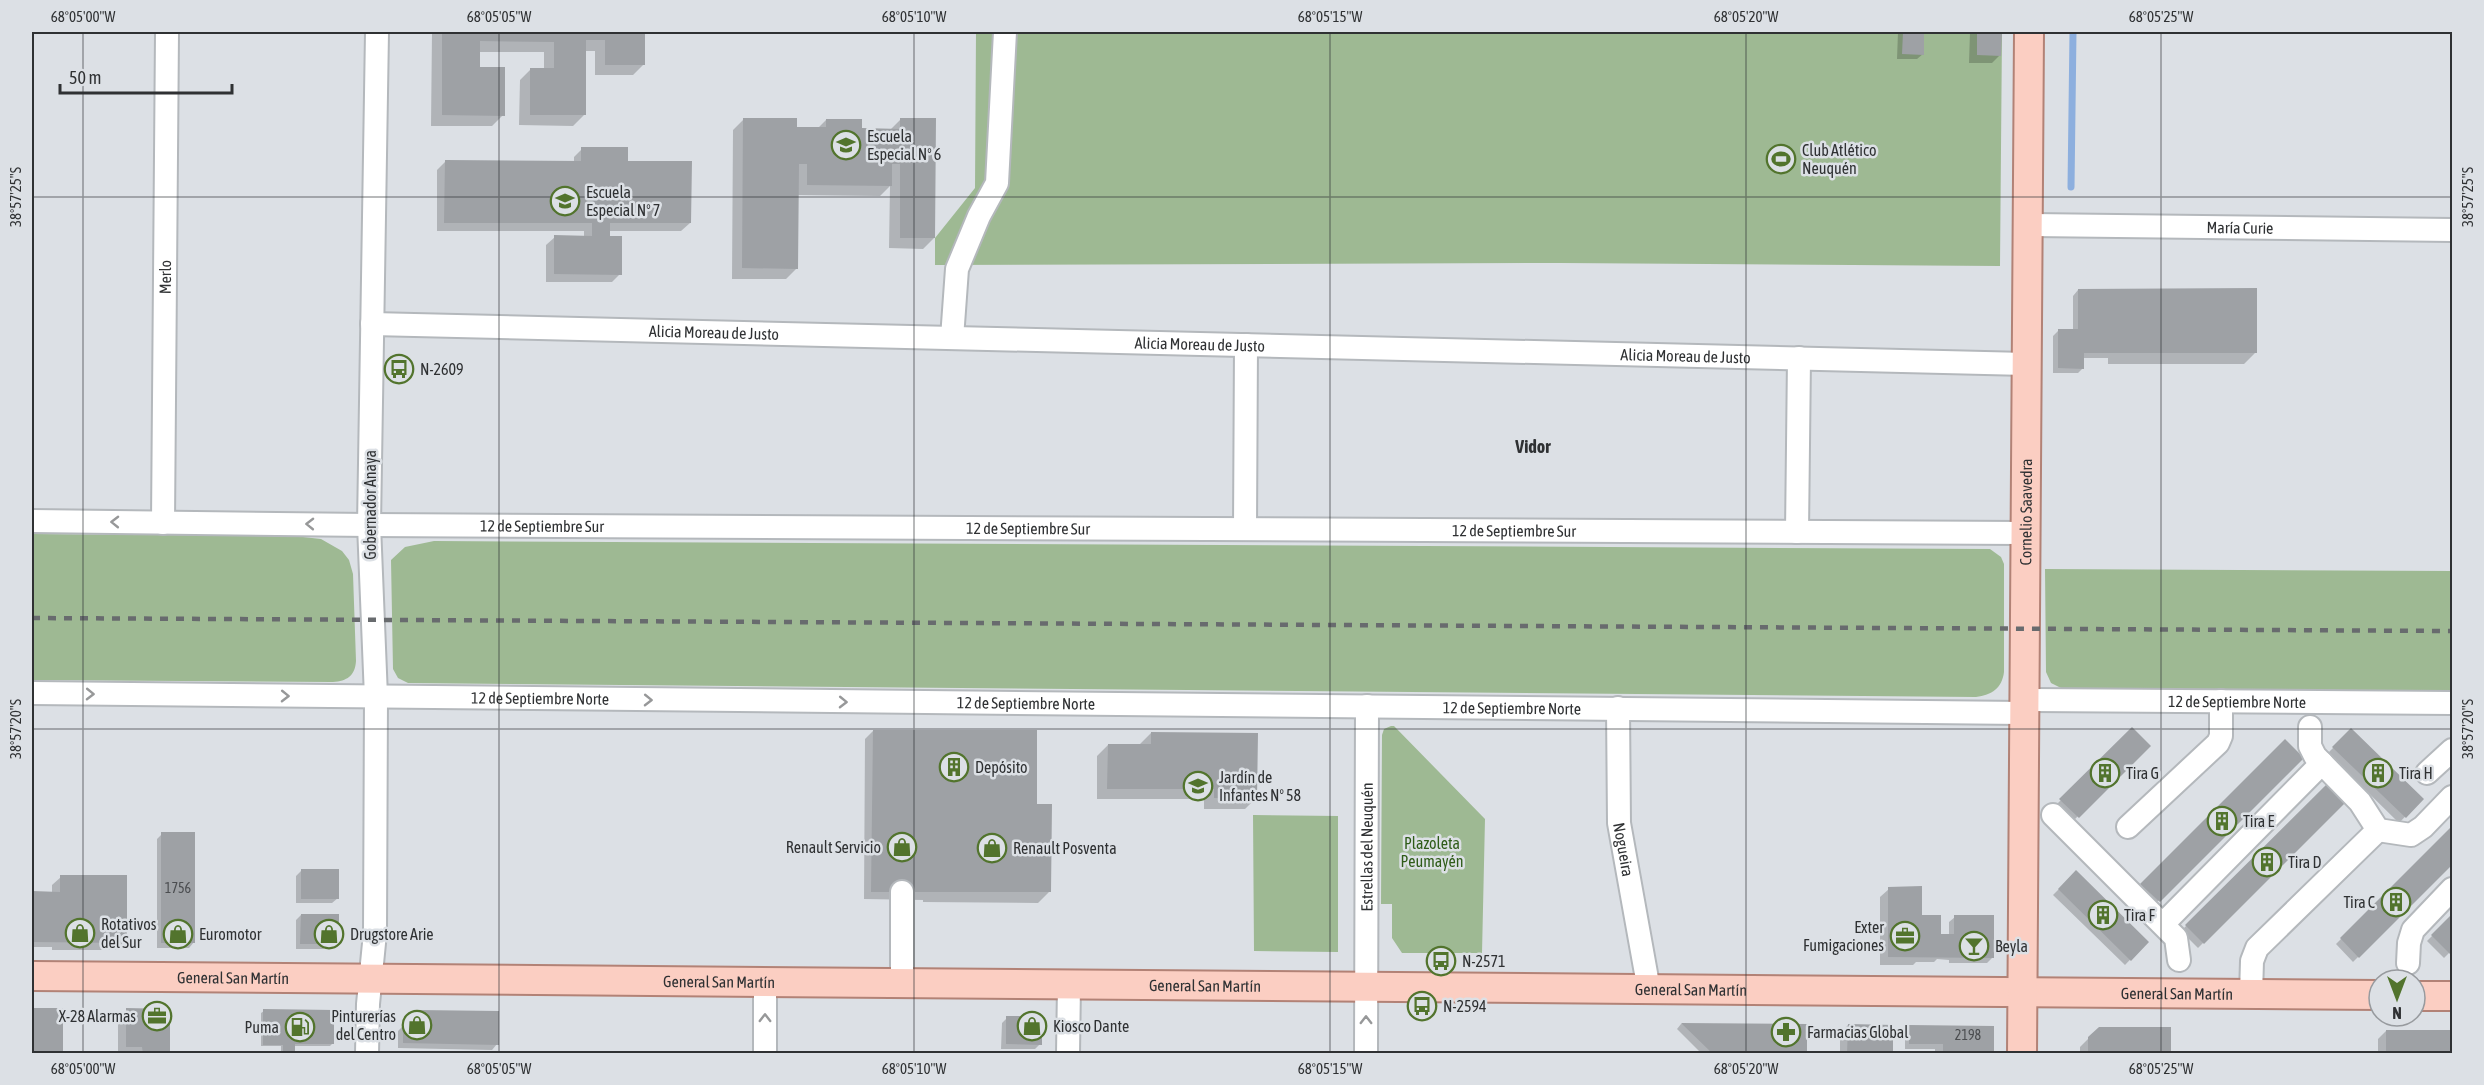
<svg xmlns="http://www.w3.org/2000/svg" width="2484" height="1085" viewBox="0 0 2484 1085" font-family="'Asap Condensed',sans-serif">
<style>
.green{fill:#9eb993}
.shadow{fill:#0003}
.lines{fill:none;stroke-linecap:round;stroke-linejoin:round}
.stream{stroke:#8dafde;stroke-width:7}
.building{fill:#9ea1a5}
.minor-casing{stroke:#b4b8bc;stroke-width:26}
.major-casing{stroke:#b28276;stroke-width:32}
.minor{stroke:#fff;stroke-width:22}
.major{stroke:#fbcec2;stroke-width:28}
.rail{stroke:#686b6e;stroke-width:4.5;stroke-dasharray:8 8;stroke-linecap:butt}
.oneway{stroke:#979899}
.ticks{fill:none;stroke:#2f3133;stroke-width:1.5;stroke-opacity:0.45}
.labels{text-anchor:middle;stroke-width:5;stroke-linejoin:round;paint-order:stroke}
.number-label{font-size:14px;fill:#4b4d50}
.poi-label{font-size:16px;fill:#2f3133;stroke:#dce0e5;text-anchor:start}
.street-label{font-size:16px;fill:#2f3133;stroke:#dce0e5}
.park-label{font-size:16px;fill:#2f5c19;stroke:#dce0e5}
.neighbourhood-label{font-size:18px;font-weight:bold;fill:#2f3133;stroke:#dce0e5}
.neatline{fill:none;stroke:#2f3133;stroke-width:2}
.ticks-label{font-size:15px;text-anchor:middle;fill:#2f3133}
</style>
<rect width="100%" height="100%" fill="#dce0e5"/>
<path class="green" d="M 976,32 L 2002,32 L 2000,266 L 1561,263 L 935,265 L 935,238 L 975,188 Z
M 32,534 L 294,536 L 321,539 L 342,551 L 349,560 L 353,574 L 356,661 C 355,676 347,681 333,682 L 32,680 Z
M 434,541 L 1990,549 L 2001,557 L 2004,564 L 2004,672 C 2002,688 1992,695 1976,697 L 408,683 L 398,678 L 393,669 L 391,560 L 405,547 Z
M 2045,569 L 2452,571 L 2452,692 L 2063,689 L 2051,683 L 2046,672 Z
M 1391,726 L 1394,726 L 1485,819 L 1482,953 L 1402,953 L 1392,938 L 1392,904 L 1381,904 L 1382,735 L 1384,729 Z
M 1253,815 L 1338,816 L 1338,952 L 1254,951 Z"/>
<path class="shadow" d="M 432,32 L 644,32 L 644,64 L 633,75 L 595,75 L 595,51 L 584,51 L 584,115 L 573,126 L 519,125 L 520,80 L 531,69 L 544,69 L 544,52 L 479,52 L 478,68 L 503,115 L 492,126 L 431,126 Z
M 1898,32 L 1923,32 L 1923,54 L 1917,59 L 1897,59 Z
M 1970,32 L 2000,32 L 2000,55 L 1992,63 L 1969,63 Z
M 744,119 L 796,129 L 817,129 L 826,120 L 861,130 L 890,130 L 901,119 L 934,238 L 923,249 L 889,248 L 890,186 L 880,196 L 797,195 L 797,268 L 786,279 L 732,279 L 733,130 Z
M 582,149 L 626,163 L 690,223 L 681,231 L 608,231 L 620,274 L 612,282 L 546,282 L 546,245 L 555,237 L 584,237 L 584,231 L 437,231 L 437,170 L 445,162 L 574,162 L 574,157 Z
M 2078,290 L 2255,353 L 2244,364 L 2108,364 L 2108,358 L 2083,358 L 2083,368 L 2078,373 L 2053,373 L 2053,336 L 2058,331 L 2073,331 L 2073,296 Z
M 2132,729 L 2149,746 L 2072,822 L 2055,806 Z
M 2351,730 L 2422,799 L 2399,823 L 2328,753 Z
M 873,731 L 1035,805 L 1049,892 L 1038,903 L 923,902 L 923,900 L 864,899 L 865,739 Z
M 1151,733 L 1256,798 L 1245,809 L 1204,809 L 1204,799 L 1097,799 L 1097,756 L 1108,745 L 1140,744 Z
M 2285,741 L 2302,758 L 2153,906 L 2136,890 Z
M 2330,783 L 2347,799 L 2198,948 L 2181,931 Z
M 2452,828 L 2452,863 L 2353,962 L 2336,944 Z
M 162,834 L 194,942 L 189,948 L 157,948 L 157,839 Z
M 301,871 L 338,898 L 332,903 L 296,903 L 296,876 Z
M 2076,872 L 2147,942 L 2125,965 L 2053,895 Z
M 61,877 L 126,942 L 117,950 L 52,950 L 52,947 L 32,947 L 32,893 L 52,893 L 52,885 Z
M 1889,889 L 1939,935 L 1949,935 L 1949,922 L 1955,917 L 1992,958 L 1987,963 L 1949,963 L 1949,960 L 1937,959 L 1934,962 L 1916,962 L 1913,965 L 1880,965 L 1880,897 Z
M 301,915 L 337,934 L 323,949 L 296,949 L 296,920 Z
M 2452,916 L 2452,950 L 2444,958 L 2427,941 Z
M 32,1009 L 61,1009 L 61,1054 L 32,1054 Z
M 127,1010 L 168,1054 L 118,1054 L 118,1018 Z
M 264,1011 L 332,1044 L 330,1046 L 294,1046 L 294,1054 L 281,1054 L 281,1046 L 261,1046 L 261,1013 Z
M 411,1018 L 497,1044 L 492,1050 L 398,1048 L 398,1031 Z
M 1007,1018 L 1040,1044 L 1035,1049 L 1001,1049 L 1002,1023 Z
M 1681,1024 L 1765,1025 L 1806,1054 L 1702,1054 L 1677,1029 Z
M 1848,1025 L 1891,1054 L 1840,1054 L 1840,1034 Z
M 1910,1027 L 1992,1054 L 1935,1054 L 1935,1049 L 1905,1049 L 1905,1032 Z
M 2099,1028 L 2169,1054 L 2080,1054 L 2080,1047 Z
M 2386,1031 L 2449,1054 L 2378,1054 L 2378,1039 Z"/>
<g class="lines">
<path class="stream" d="M 2071,187 L 2073,32"/>
</g>
<path class="building" d="M 442,32 L 645,32 L 645,65 L 605,65 L 605,40 L 586,40 L 586,115 L 530,115 L 530,68 L 554,68 L 554,42 L 480,41 L 480,67 L 505,67 L 505,116 L 442,115 Z
M 1903,32 L 1924,32 L 1924,55 L 1902,54 Z
M 1977,32 L 2002,32 L 2001,56 L 1977,55 Z
M 743,118 L 797,118 L 797,127 L 826,127 L 826,119 L 862,119 L 862,128 L 900,129 L 900,118 L 936,118 L 935,238 L 900,238 L 900,164 L 892,164 L 892,186 L 807,185 L 807,164 L 799,164 L 798,269 L 742,268 Z
M 581,147 L 628,147 L 628,161 L 692,161 L 691,223 L 610,223 L 610,236 L 622,236 L 622,275 L 554,274 L 554,235 L 592,236 L 592,223 L 444,223 L 445,160 L 581,161 Z
M 2257,288 L 2257,353 L 2084,353 L 2084,369 L 2058,368 L 2058,329 L 2078,329 L 2078,289 Z
M 2132,727 L 2151,746 L 2079,818 L 2059,799 Z
M 2351,728 L 2424,799 L 2406,818 L 2332,747 Z
M 873,730 L 1037,730 L 1037,804 L 1052,804 L 1051,892 L 871,892 Z
M 1151,732 L 1258,733 L 1257,799 L 1214,798 L 1214,789 L 1107,789 L 1108,744 L 1151,744 Z
M 2285,739 L 2304,758 L 2160,902 L 2140,884 Z
M 2330,781 L 2349,799 L 2204,944 L 2185,925 Z
M 2452,826 L 2452,865 L 2359,958 L 2340,938 Z
M 161,832 L 195,832 L 195,943 L 161,943 Z
M 301,869 L 339,869 L 339,899 L 301,899 Z
M 2076,870 L 2149,942 L 2131,961 L 2058,889 Z
M 60,875 L 127,875 L 127,943 L 32,942 L 32,891 L 60,892 Z
M 1922,886 L 1922,915 L 1941,915 L 1941,934 L 1954,934 L 1954,915 L 1994,915 L 1994,958 L 1888,957 L 1888,887 Z
M 301,914 L 339,914 L 339,935 L 330,944 L 300,944 Z
M 2452,914 L 2452,952 L 2450,954 L 2431,935 Z
M 32,1008 L 63,1008 L 63,1054 L 32,1054 Z
M 126,1008 L 170,1009 L 170,1054 L 143,1054 L 142,1047 L 126,1047 Z
M 263,1009 L 334,1010 L 334,1044 L 295,1044 L 295,1054 L 283,1054 L 283,1045 L 263,1045 Z
M 416,1010 L 499,1011 L 499,1045 L 403,1043 L 403,1025 Z
M 1006,1016 L 1031,1016 L 1042,1028 L 1042,1045 L 1006,1044 Z
M 1681,1023 L 1807,1024 L 1807,1054 L 1713,1054 Z
M 1848,1024 L 1893,1025 L 1893,1054 L 1847,1054 Z
M 1909,1025 L 1994,1026 L 1994,1054 L 1943,1054 L 1943,1044 L 1909,1044 Z
M 2099,1027 L 2171,1027 L 2171,1054 L 2088,1054 L 2088,1037 Z
M 2386,1030 L 2450,1030 L 2450,1054 L 2386,1054 Z"/>
<g class="lines">
<g class="minor-casing">
<g id="minor">
<path id="s1" d="M 2027,225 L 2452,230"/>
<path id="s2" d="M 372,324 L 2026,364"/>
<path d="M 952,338 L 957,269 L 979,216 L 997,183 L 1005,32"/>
<path id="s3" d="M 32,521 L 369,525 L 2024,533"/>
<path id="s4" d="M 163,523 L 167,32"/>
<path d="M 1245,529 L 1246,345"/>
<path d="M 1797,532 L 1799,358"/>
<path id="s5" d="M 32,693 L 2023,713"/>
<path id="s6" d="M 2023,700 L 2452,703"/>
<path id="s7" d="M 1618,708 L 1619,823 L 1649,990"/>
<path d="M 2310,727 L 2310,746 L 2315,756 L 2360,802 L 2378,830 L 2411,835 L 2423,827 L 2452,797"/>
<path d="M 2427,773 L 2452,750"/>
<path d="M 2053,815 L 2176,938 L 2179,960"/>
<path d="M 2128,827 L 2218,743 L 2221,736 L 2221,701"/>
<path d="M 2163,924 L 2322,763"/>
<path d="M 2408,963 L 2409,943 L 2413,930 L 2452,889"/>
<path d="M 902,983 L 902,892"/>
<path d="M 2251,994 L 2252,961 L 2257,948 L 2378,830"/>
<path d="M 367,1054 L 368,1004 L 375,933 L 376,697 L 369,525 L 377,32"/>
<path d="M 765,1054 L 765,982"/>
<path d="M 1068,1054 L 1069,985"/>
<path id="s8" d="M 1366,1054 L 1367,706"/>
</g>
</g>
<g class="major-casing">
<g id="major">
<path id="s9" d="M 32,976 L 2379,995"/>
<path d="M 2415,996 L 2452,996"/>
<path id="s10" d="M 2022,1054 L 2029,32"/>
</g>
</g>
<use href="#minor" class="minor"/>
<use href="#major" class="major"/>
<path class="rail" d="M 32,618 L 2452,631"/>
</g>
<defs><path id="oneway-chevron" d="M-2-3.5L2.5 0L-2 3.5" fill="none" stroke-width="1.6" stroke-linecap="round" stroke-linejoin="round" transform="scale(1.5)"/></defs>
<g class="oneway">
<use href="#oneway-chevron" transform="translate(115 522) rotate(-179)"/>
<use href="#oneway-chevron" transform="translate(310 524) rotate(-179)"/>
<use href="#oneway-chevron" transform="translate(90 694) rotate(1)"/>
<use href="#oneway-chevron" transform="translate(285 696) rotate(1)"/>
<use href="#oneway-chevron" transform="translate(648 700) rotate(1)"/>
<use href="#oneway-chevron" transform="translate(843 702) rotate(1)"/>
<use href="#oneway-chevron" transform="translate(765 1018) rotate(-90)"/>
<use href="#oneway-chevron" transform="translate(1366 1020) rotate(-90)"/>
</g>
<path class="ticks" d="M 83,32 L 83,1054M 499,32 L 499,1054M 914,32 L 914,1054M 1330,32 L 1330,1054M 1746,32 L 1746,1054M 2161,32 L 2161,1054M 32,197 L 2452,197M 32,729 L 2452,729"/>
<defs>
<g id="school-ring" transform="scale(1.5)"><circle r="9.5" fill="#dce0e5" stroke="#52742d" stroke-width="1.5"/><path d="M0-5L7-2L0 1L-7-2ZM-4 1L0 2.5L4 1V4Q0 6-4 4Z" fill="#52742d"/></g>
<g id="stadium-ring" transform="scale(1.5)"><circle r="9.5" fill="#dce0e5" stroke="#52742d" stroke-width="1.5"/><path d="M0-5a6.5 5 0 1 0 0 10a6.5 5 0 1 0 0-10ZM-3.5-1.8h7v3.6h-7Z" fill="#52742d"/></g>
<g id="bus-ring" transform="scale(1.5)"><circle r="9.5" fill="#dce0e5" stroke="#52742d" stroke-width="1.5"/><path d="M-5-6H5V4H4V6H2V4H-2V6H-4V4H-5ZM-3.5-4V0h7V-4ZM-3.5 1.2v1.5H-2V1.2ZM2 1.2v1.5H3.5V1.2Z" fill="#52742d"/></g>
<g id="building-ring" transform="scale(1.5)"><circle r="9.5" fill="#dce0e5" stroke="#52742d" stroke-width="1.5"/><path d="M-4-6H4V6H1V3H-1V6H-4ZM-2.5-4.3h1.7v1.8h-1.7ZM.8-4.3h1.7v1.8H.8ZM-2.5-1h1.7V.8h-1.7ZM.8-1h1.7V.8H.8Z" fill="#52742d"/></g>
<g id="shop-ring" transform="scale(1.5)"><circle r="9.5" fill="#dce0e5" stroke="#52742d" stroke-width="1.5"/><path d="M-5-2.5h2.3a2.7 3.5 0 0 1 5.4 0H5L5.5 6h-11ZM-1.5-2.5h3a1.5 2.3 0 0 0-3 0Z" fill="#52742d"/></g>
<g id="office-ring" transform="scale(1.5)"><circle r="9.5" fill="#dce0e5" stroke="#52742d" stroke-width="1.5"/><path d="M-6-3h4V-5.5h4V-3h4V5H-6ZM-1-4.5V-3h2v-1.5ZM-6 0V1H6V0Z" fill="#52742d"/></g>
<g id="bar-ring" transform="scale(1.5)"><circle r="9.5" fill="#dce0e5" stroke="#52742d" stroke-width="1.5"/><path d="M-6-5H6L.8 .8V4.5H3.5V6h-7V4.5H-.8V.8Z" fill="#52742d"/></g>
<g id="fuel-ring" transform="scale(1.5)"><circle r="9.5" fill="#dce0e5" stroke="#52742d" stroke-width="1.5"/><path d="M-5.5-6h7V0h2V4h1.3V-2.5L3-4.5l.8-.8L6-3V5H2.5V1h-1V6h-7ZM-4.2-4.7v3.2H.2V-4.7Z" fill="#52742d"/></g>
<g id="pharmacy-ring" transform="scale(1.5)"><circle r="9.5" fill="#dce0e5" stroke="#52742d" stroke-width="1.5"/><path d="M-2-6h4v4h4v4h-4v4h-4v-4h-4v-4h4Z" fill="#52742d"/></g>
</defs>
<g fill-rule="evenodd">
<use href="#school-ring" x="846" y="145"/>
<use href="#stadium-ring" x="1781" y="159"/>
<use href="#school-ring" x="565" y="201"/>
<use href="#bus-ring" x="399" y="369"/>
<use href="#building-ring" x="954" y="767"/>
<use href="#building-ring" x="2105" y="773"/>
<use href="#building-ring" x="2378" y="773"/>
<use href="#school-ring" x="1198" y="786"/>
<use href="#building-ring" x="2222" y="821"/>
<use href="#shop-ring" x="902" y="847"/>
<use href="#shop-ring" x="992" y="848"/>
<use href="#building-ring" x="2267" y="862"/>
<use href="#building-ring" x="2396" y="902"/>
<use href="#building-ring" x="2103" y="915"/>
<use href="#shop-ring" x="80" y="933"/>
<use href="#shop-ring" x="178" y="934"/>
<use href="#shop-ring" x="329" y="934"/>
<use href="#office-ring" x="1905" y="936"/>
<use href="#bar-ring" x="1974" y="946"/>
<use href="#bus-ring" x="1441" y="961"/>
<use href="#bus-ring" x="1422" y="1006"/>
<use href="#office-ring" x="157" y="1016"/>
<use href="#shop-ring" x="417" y="1025"/>
<use href="#shop-ring" x="1032" y="1026"/>
<use href="#fuel-ring" x="300" y="1027"/>
<use href="#pharmacy-ring" x="1786" y="1032"/>
</g>
<g class="labels">
<g class="number-label">
<text x="178" y="893">1756</text>
<text x="1968" y="1040">2198</text>
</g>
<g class="poi-label">
<text x="867" y="142">Escuela<tspan x="867" dy="18">Especial N° 6</tspan></text>
<text x="1802" y="156">Club Atlético<tspan x="1802" dy="18">Neuquén</tspan></text>
<text x="586" y="198">Escuela<tspan x="586" dy="18">Especial N° 7</tspan></text>
<text x="420" y="375">N-2609</text>
<text x="975" y="773">Depósito</text>
<text x="2126" y="779">Tira G</text>
<text x="2399" y="779">Tira H</text>
<text x="1219" y="783">Jardín de<tspan x="1219" dy="18">Infantes N° 58</tspan></text>
<text x="2243" y="827">Tira E</text>
<text x="881" y="853" text-anchor="end">Renault Servicio</text>
<text x="1013" y="854">Renault Posventa</text>
<text x="2288" y="868">Tira D</text>
<text x="2375" y="908" text-anchor="end">Tira C</text>
<text x="2124" y="921">Tira F</text>
<text x="101" y="930">Rotativos<tspan x="101" dy="18">del Sur</tspan></text>
<text x="1884" y="933" text-anchor="end">Exter<tspan x="1884" dy="18">Fumigaciones</tspan></text>
<text x="199" y="940">Euromotor</text>
<text x="350" y="940">Drugstore Arie</text>
<text x="1995" y="952">Beyla</text>
<text x="1462" y="967">N-2571</text>
<text x="1443" y="1012">N-2594</text>
<text x="136" y="1022" text-anchor="end">X-28 Alarmas</text>
<text x="396" y="1022" text-anchor="end">Pinturerías<tspan x="396" dy="18">del Centro</tspan></text>
<text x="1053" y="1032">Kiosco Dante</text>
<text x="279" y="1033" text-anchor="end">Puma</text>
<text x="1807" y="1038">Farmacias Global</text>
</g>
<g class="street-label">
<text dy="6" stroke="none"><textPath href="#s1" startOffset="213">María Curie</textPath></text>
<text dy="6" stroke="none"><textPath href="#s4" startOffset="246">Merlo</textPath></text>
<text dy="6" stroke="none"><textPath href="#s2" startOffset="342">Alicia Moreau de Justo</textPath></text>
<text dy="6" stroke="none"><textPath href="#s2" startOffset="828">Alicia Moreau de Justo</textPath></text>
<text dy="6" stroke="none"><textPath href="#s2" startOffset="1314">Alicia Moreau de Justo</textPath></text>
<text transform="translate(370 505) rotate(-90)" y="6">Gobernador Anaya</text>
<text dy="6" stroke="none"><textPath href="#s10" startOffset="542">Cornelio Saavedra</textPath></text>
<text dy="6" stroke="none"><textPath href="#s3" startOffset="510">12 de Septiembre Sur</textPath></text>
<text dy="6" stroke="none"><textPath href="#s3" startOffset="996">12 de Septiembre Sur</textPath></text>
<text dy="6" stroke="none"><textPath href="#s3" startOffset="1482">12 de Septiembre Sur</textPath></text>
<text dy="6" stroke="none"><textPath href="#s5" startOffset="508">12 de Septiembre Norte</textPath></text>
<text dy="6" stroke="none"><textPath href="#s6" startOffset="214">12 de Septiembre Norte</textPath></text>
<text dy="6" stroke="none"><textPath href="#s5" startOffset="994">12 de Septiembre Norte</textPath></text>
<text dy="6" stroke="none"><textPath href="#s5" startOffset="1480">12 de Septiembre Norte</textPath></text>
<text dy="6" stroke="none"><textPath href="#s8" startOffset="207">Estrellas del Neuquén</textPath></text>
<text dy="6" stroke="none"><textPath href="#s7" startOffset="142">Nogueira</textPath></text>
<text dy="6" stroke="none"><textPath href="#s9" startOffset="201">General San Martín</textPath></text>
<text dy="6" stroke="none"><textPath href="#s9" startOffset="687">General San Martín</textPath></text>
<text dy="6" stroke="none"><textPath href="#s9" startOffset="1173">General San Martín</textPath></text>
<text dy="6" stroke="none"><textPath href="#s9" startOffset="1659">General San Martín</textPath></text>
<text dy="6" stroke="none"><textPath href="#s9" startOffset="2145">General San Martín</textPath></text>
</g>
<g class="park-label">
<text x="1432" y="849">Plazoleta<tspan x="1432" dy="18">Peumayén</tspan></text>
</g>
<g class="neighbourhood-label">
<text x="1533" y="453">Vidor</text>
</g>
</g>
<rect width="2484" height="1085" fill="none" stroke="#dce0e5" stroke-width="66"/>
<g transform="translate(2397 998) rotate(180)"><circle r="28" fill="#dce0e5" stroke="#979a9e" stroke-width="1.5"/>
<path d="M0-4.5L10 22L0 15L-10 22Z" fill="#52742d"/>
<text y="-9" font-size="16" font-weight="bold" text-anchor="middle" fill="#2f3133">N</text>
</g>
<path d="M60 84v9h172v-9" fill="none" stroke="#2f3133" stroke-width="3"/>
<text x="69" y="84" font-size="18" fill="#2f3133" stroke="#dce0e5" stroke-width="4.5" paint-order="stroke">50 m</text>
<rect x="33" y="33" width="2418" height="1019" class="neatline"/>
<g class="ticks-label">
<text x="83" y="22">68°05'00"W</text>
<text x="499" y="22">68°05'05"W</text>
<text x="914" y="22">68°05'10"W</text>
<text x="1330" y="22">68°05'15"W</text>
<text x="1746" y="22">68°05'20"W</text>
<text x="2161" y="22">68°05'25"W</text>
<text transform="translate(2468 197) rotate(-90)" y="5">38°57'25"S</text>
<text transform="translate(16 197) rotate(-90)" y="5">38°57'25"S</text>
<text transform="translate(2468 729) rotate(-90)" y="5">38°57'20"S</text>
<text transform="translate(16 729) rotate(-90)" y="5">38°57'20"S</text>
<text x="83" y="1074">68°05'00"W</text>
<text x="499" y="1074">68°05'05"W</text>
<text x="914" y="1074">68°05'10"W</text>
<text x="1330" y="1074">68°05'15"W</text>
<text x="1746" y="1074">68°05'20"W</text>
<text x="2161" y="1074">68°05'25"W</text>
</g>
</svg>
